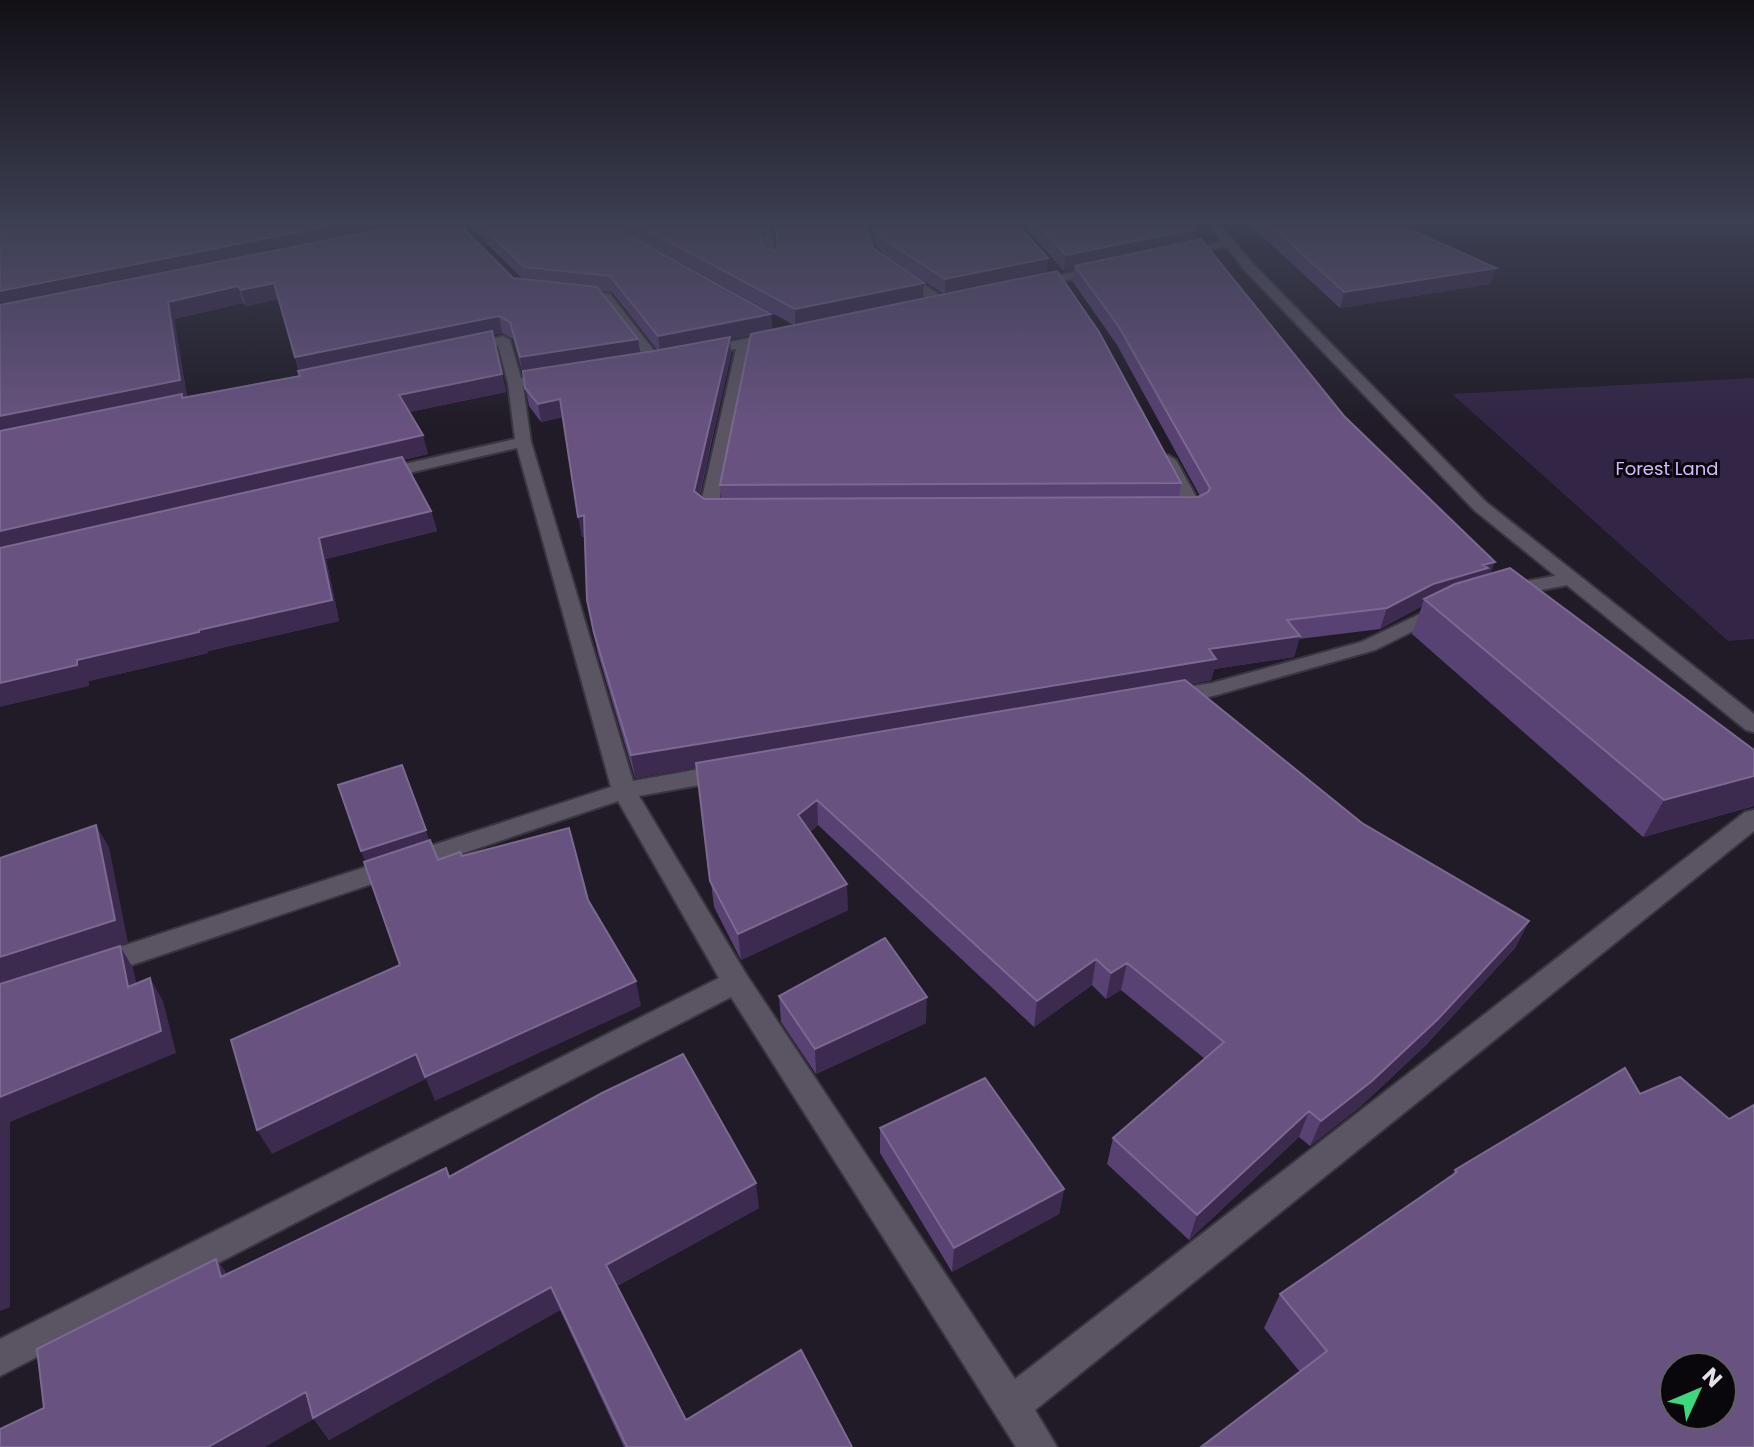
<svg xmlns="http://www.w3.org/2000/svg" width="1754" height="1447" viewBox="0 0 1754 1447" font-family="Poppins,sans-serif">
<style>
.green{fill:#332545}
.lines{fill:none;stroke-linecap:round;stroke-linejoin:round}
.minor-casing{stroke:#39363f;stroke-width:4}
.tertiary-casing{stroke:#39363f;stroke-width:4}
.minor{fill:#5b5563;fill-rule:evenodd}
.tertiary{fill:#5b5563;fill-rule:evenodd}
.wall{fill:#584274;fill-rule:evenodd}
.shaded-wall{fill:#3c2b4f}
.building{fill:#685380;stroke:#7b6991;stroke-width:2;fill-rule:evenodd}
.labels{text-anchor:middle;stroke-width:6;stroke-linejoin:round;paint-order:stroke}
.far-park-label{font-size:18px;fill:#d6bafe;stroke:#09070b}
</style>
<rect width="100%" height="100%" fill="#201b26"/>
<path class="green" d="M 1754,378 L 1754,639 L 1728,641 L 1452,394 Z"/>
<g class="lines">
<g class="minor-casing">
<path id="minor" d="M 760,224 L 772,224 L 776,264 L 766,261 Z
M 855,224 L 867,224 L 874,247 L 883,258 L 946,299 L 946,305 L 936,305 L 875,264 L 862,248 Z
M 1229,240 L 1235,243 L 1233,245 L 1179,257 L 1173,253 Z
M 1102,265 L 1108,269 L 1106,272 L 1034,287 L 1028,283 Z
M 596,292 L 610,294 L 661,359 L 661,365 L 651,365 L 601,300 L 591,299 L 590,296 Z
M 777,332 L 784,336 L 782,339 L 750,346 L 718,506 L 731,507 L 734,511 L 725,516 L 702,515 L 699,511 L 736,349 L 701,356 L 694,352 L 701,348 Z
M 503,336 L 510,340 L 521,378 L 553,373 L 560,377 L 553,381 L 523,386 L 531,442 L 633,781 L 727,764 L 735,767 L 739,772 L 735,777 L 727,780 L 639,796 L 746,974 L 1015,1379 L 1745,812 L 1754,810 L 1754,831 L 1035,1410 L 1057,1447 L 1016,1447 L 731,997 L 0,1376 L 0,1339 L 719,978 L 618,801 L 99,976 L 89,973 L 85,965 L 89,957 L 611,787 L 517,448 L 379,480 L 371,475 L 373,471 L 515,439 L 508,383 L 498,345 L 468,352 L 461,348 Z
M 1168,455 L 1176,460 L 1203,509 L 1200,513 L 1180,514 L 1171,509 L 1183,504 L 1160,460 Z
M 1571,573 L 1578,575 L 1580,579 L 1578,583 L 1505,597 L 1495,591 L 1505,585 Z
M 1445,602 L 1455,608 L 1452,612 L 1375,650 L 1213,696 L 1171,703 L 1160,696 L 1163,691 L 1212,683 L 1361,642 Z"/>
</g>
<g class="tertiary-casing">
<path id="tertiary" d="M 1209,224 L 1220,224 L 1251,262 L 1486,502 L 1754,714 L 1754,732 L 1746,730 L 1474,510 L 1243,268 Z"/>
</g>
<use href="#minor" class="minor"/>
<use href="#tertiary" class="tertiary"/>
</g>
<path class="wall" d="M 0,224 L 523,279 L 467,224 L 608,224 L 771,314 L 772,330 L 794,325 L 610,224 L 759,224 L 762,246 L 774,251 L 777,249 L 774,224 L 857,224 L 873,248 L 923,299 L 944,294 L 885,256 L 877,246 L 870,224 L 1017,224 L 1048,258 L 1046,274 L 1181,483 L 1179,497 L 1198,497 L 1200,496 L 1117,345 L 1073,282 L 1074,269 L 1064,271 L 1022,224 L 1190,224 L 1192,241 L 1344,416 L 1490,574 L 1754,750 L 1754,806 L 1643,837 L 1412,634 L 1422,606 L 1380,629 L 1299,639 L 1294,657 L 1214,669 L 1211,680 L 1190,684 L 1362,823 L 1529,921 L 1515,948 L 1426,1045 L 1360,1107 L 1310,1146 L 1299,1137 L 1189,1240 L 1107,1164 L 1113,1138 L 1205,1059 L 1121,990 L 1106,999 L 1092,985 L 1034,1027 L 818,825 L 810,832 L 848,910 L 741,960 L 714,907 L 697,767 L 635,778 L 598,654 L 591,621 L 585,536 L 582,537 L 563,417 L 541,422 L 529,406 L 523,375 L 513,339 L 502,333 L 493,335 L 506,392 L 409,412 L 428,454 L 403,460 L 431,511 L 437,531 L 326,559 L 339,621 L 208,651 L 208,653 L 89,681 L 89,686 ZM 600,291 L 612,292 L 658,351 L 640,353 ZM 279,299 L 300,376 L 187,397 L 174,319 L 243,303 L 246,306 ZM 751,335 L 720,485 L 721,499 L 704,499 L 700,495 L 731,354 L 730,339 Z
M 1249,224 L 1398,224 L 1496,268 L 1490,284 L 1340,308 Z
M 779,996 L 926,1023 L 816,1074 L 781,1022 Z
M 1640,1094 L 1729,1119 L 1300,1372 L 1264,1328 L 1280,1294 L 1452,1176 L 1455,1170 Z
M 880,1128 L 1064,1189 L 1059,1214 L 952,1272 L 880,1153 Z
M 450,1176 L 759,1208 L 617,1286 L 686,1420 L 852,1447 L 624,1447 L 560,1310 L 329,1440 L 314,1419 L 44,1408 L 216,1259 L 227,1274 Z"/>
<path class="shaded-wall" d="M 339,224 L 418,224 L 0,309 L 0,291 Z
M 1194,229 L 1191,245 L 1075,266 L 1074,269 L 1064,271 L 1066,255 Z
M 1048,258 L 1046,274 L 945,295 L 945,279 Z
M 1496,268 L 1490,284 L 1340,308 L 1344,292 Z
M 274,283 L 279,299 L 246,306 L 241,290 Z
M 924,283 L 923,300 L 795,326 L 795,309 Z
M 238,286 L 243,303 L 174,319 L 187,398 L 0,437 L 0,416 L 168,302 Z
M 771,314 L 772,331 L 730,339 L 731,354 L 696,510 L 660,354 L 658,336 Z
M 499,316 L 502,333 L 300,374 L 295,357 Z
M 638,339 L 641,357 L 523,375 L 520,357 Z
M 502,374 L 506,392 L 404,413 L 399,395 Z
M 560,399 L 563,417 L 541,422 L 538,404 Z
M 423,435 L 428,454 L 0,554 L 0,531 Z
M 431,511 L 437,531 L 326,559 L 339,621 L 208,651 L 208,653 L 89,681 L 89,686 L 0,707 L 0,683 L 77,660 L 199,630 L 319,538 Z
M 584,515 L 587,535 L 582,537 L 578,517 Z
M 1495,562 L 1487,583 L 1424,599 L 1422,606 L 1380,629 L 1387,608 L 1433,584 L 1483,565 Z
M 1300,636 L 1294,657 L 1214,669 L 1211,680 L 635,778 L 631,755 L 1209,649 Z
M 1754,776 L 1754,806 L 1643,837 L 1664,800 Z
M 817,800 L 818,825 L 800,841 L 798,815 Z
M 96,825 L 109,847 L 128,943 L 0,985 L 0,957 Z
M 426,830 L 430,843 L 366,864 L 361,851 Z
M 847,884 L 848,910 L 741,960 L 738,934 Z
M 1529,921 L 1515,948 L 1426,1045 L 1360,1107 L 1310,1146 L 1321,1121 Z
M 120,946 L 133,968 L 142,1009 L 128,987 Z
M 1096,959 L 1092,985 L 1034,1027 L 1037,1001 Z
M 1127,963 L 1121,990 L 1106,999 L 1111,973 Z
M 150,978 L 163,1001 L 176,1053 L 10,1122 L 10,1307 L 0,1311 L 0,1097 Z
M 636,981 L 641,1006 L 435,1101 L 426,1079 L 272,1154 L 257,1130 L 416,1054 Z
M 927,997 L 926,1023 L 816,1074 L 815,1049 Z
M 1309,1111 L 1299,1137 L 1189,1240 L 1197,1215 Z
M 756,1183 L 759,1208 L 613,1288 L 606,1265 Z
M 1064,1189 L 1059,1214 L 952,1272 L 954,1248 Z
M 216,1259 L 234,1283 L 221,1277 Z
M 551,1287 L 560,1310 L 329,1440 L 314,1419 L 265,1447 L 208,1447 L 306,1392 Z"/>
<path class="building" d="M 0,224 L 339,224 L 0,291 Z
M 410,224 L 459,224 L 513,278 L 597,287 L 638,339 L 520,357 L 510,322 L 499,316 L 295,357 L 274,283 L 241,290 L 238,286 L 168,302 L 180,380 L 0,416 L 0,305 Z
M 480,224 L 608,224 L 771,314 L 658,336 L 610,276 L 524,267 Z
M 636,224 L 759,224 L 762,246 L 774,251 L 778,248 L 775,224 L 857,224 L 873,248 L 924,283 L 795,309 Z
M 875,224 L 1017,224 L 1048,258 L 945,279 L 885,240 L 877,230 Z
M 1037,224 L 1190,224 L 1194,229 L 1066,255 Z
M 1269,224 L 1398,224 L 1496,268 L 1344,292 Z
M 1201,239 L 1344,416 L 1495,562 L 1483,565 L 1488,568 L 1433,584 L 1387,608 L 1287,620 L 1300,636 L 1209,649 L 1216,659 L 631,755 L 594,633 L 587,600 L 584,515 L 578,517 L 560,399 L 538,404 L 525,388 L 523,371 L 654,351 L 730,337 L 694,491 L 704,499 L 1198,497 L 1208,492 L 1210,488 L 1119,327 L 1075,266 Z
M 1057,271 L 1099,332 L 1181,483 L 720,485 L 751,334 Z
M 492,331 L 502,374 L 399,395 L 423,435 L 0,531 L 0,431 L 182,394 L 182,398 L 300,376 L 298,371 Z
M 402,457 L 431,511 L 319,538 L 332,600 L 199,630 L 199,632 L 77,660 L 77,665 L 0,683 L 0,548 Z
M 1510,568 L 1754,750 L 1754,776 L 1664,800 L 1424,599 L 1455,584 Z
M 1185,680 L 1362,823 L 1529,921 L 1438,1019 L 1372,1081 L 1321,1121 L 1309,1111 L 1197,1215 L 1113,1138 L 1224,1042 L 1127,963 L 1111,973 L 1096,959 L 1037,1001 L 817,800 L 798,815 L 847,884 L 738,934 L 710,881 L 696,763 Z
M 402,765 L 426,830 L 361,851 L 338,785 Z
M 96,825 L 115,920 L 0,957 L 0,858 Z
M 569,828 L 588,900 L 636,981 L 425,1077 L 416,1054 L 257,1130 L 231,1040 L 400,965 L 364,862 L 430,840 L 438,860 L 460,852 L 462,856 Z
M 885,938 L 927,997 L 815,1049 L 779,996 Z
M 120,946 L 128,987 L 150,978 L 161,1031 L 0,1097 L 0,984 Z
M 683,1054 L 756,1183 L 606,1265 L 686,1420 L 801,1350 L 852,1447 L 627,1447 L 551,1287 L 313,1418 L 306,1392 L 208,1447 L 0,1447 L 0,1429 L 44,1408 L 37,1349 L 216,1259 L 221,1277 L 446,1168 L 449,1177 L 602,1093 Z
M 1625,1068 L 1640,1094 L 1680,1077 L 1729,1119 L 1754,1105 L 1754,1447 L 1201,1447 L 1327,1351 L 1280,1294 L 1457,1172 L 1455,1170 ZM 1674,1367 L 1722,1367 L 1722,1415 L 1674,1415 Z
M 985,1078 L 1064,1189 L 954,1248 L 880,1128 Z"/>
<linearGradient id="sky" x2="0" y2="1"><stop stop-color="#120f15"/><stop offset="0.52" stop-color="#3c3f52"/><stop offset="1" stop-color="#3c3f52" stop-opacity="0"/></linearGradient>
<rect width="1754" height="427" fill="url(#sky)"/>
<g class="labels">
<g class="far-park-label">
<text x="1667" y="475">Forest Land</text>
</g>
</g>
<g transform="translate(1698 1391) rotate(46)"><circle r="38" fill="#09070b" stroke="#615e64" stroke-width="2"/>
<path d="M0-6L14 30L0 20L-14 30Z" fill="#3dd77e"/>
<text y="-12" font-size="22" font-weight="bold" text-anchor="middle" fill="#e4e1e9">N</text>
</g>
</svg>
